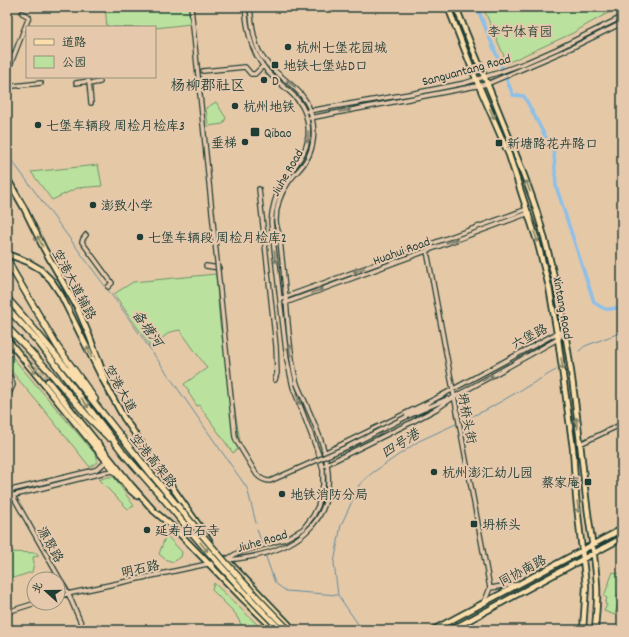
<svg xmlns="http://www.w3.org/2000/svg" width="629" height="637" viewBox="0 0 629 637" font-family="Dekko,'LXGW WenKai TC',sans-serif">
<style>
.green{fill:#bae29e;stroke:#6c9069}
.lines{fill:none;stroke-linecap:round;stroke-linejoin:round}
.stream{stroke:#618ba1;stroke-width:1}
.canal{stroke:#8dbfe9;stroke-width:3.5}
.major-tunnel{stroke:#bdad90;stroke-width:4.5;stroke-dasharray:4.5 2;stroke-linecap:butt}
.minor-casing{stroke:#1f3d34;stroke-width:6}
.major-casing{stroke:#1f3d34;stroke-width:8}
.highway-casing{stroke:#1f3d34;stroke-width:8}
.minor{stroke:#e6c9ad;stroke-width:3.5}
.major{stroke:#faddab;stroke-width:4.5}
.highway{stroke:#faddab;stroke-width:5}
.minor-bridge-casing{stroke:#1f3d34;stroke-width:6;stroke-linecap:butt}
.highway-bridge-casing{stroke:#1f3d34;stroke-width:8;stroke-linecap:butt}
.minor-bridge{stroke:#e6c9ad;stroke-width:3.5}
.highway-bridge{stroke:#faddab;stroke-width:5}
.oneway{stroke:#797c6a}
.oneway2{stroke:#82856a}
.poi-dot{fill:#1f3d34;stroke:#e6c9ad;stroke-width:1.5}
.labels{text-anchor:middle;stroke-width:4;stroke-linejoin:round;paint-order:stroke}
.park-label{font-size:13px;fill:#274539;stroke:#e6c9ad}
.poi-label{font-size:13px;fill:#1f3d34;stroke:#e6c9ad;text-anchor:start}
.street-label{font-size:13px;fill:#1f3d34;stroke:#e6c9ad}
.water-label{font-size:14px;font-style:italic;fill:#24443d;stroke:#e6c9ad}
.quarter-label{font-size:15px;fill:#1f3d34;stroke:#e6c9ad}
</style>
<rect width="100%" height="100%" fill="#e5c9a7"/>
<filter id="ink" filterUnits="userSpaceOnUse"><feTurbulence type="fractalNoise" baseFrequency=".025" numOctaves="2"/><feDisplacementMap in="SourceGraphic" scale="8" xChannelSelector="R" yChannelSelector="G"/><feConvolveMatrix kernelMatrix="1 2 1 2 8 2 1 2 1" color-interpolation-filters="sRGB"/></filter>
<g filter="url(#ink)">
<path class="green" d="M 105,7 L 189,7 L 191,24 L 155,28 L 107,27 Z
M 483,7 L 622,7 L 622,9 L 606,14 L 588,24 L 573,33 L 507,63 Z
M 216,102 L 226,118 L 223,124 L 208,126 L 206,108 Z
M 98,165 L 102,186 L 77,188 L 52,200 L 31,172 Z
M 216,274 L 220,324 L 241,447 L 233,453 L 199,405 L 197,406 L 188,392 L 189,391 L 184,384 L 207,368 L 180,330 L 170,332 L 151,347 L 114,294 L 133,282 Z
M 7,351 L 97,456 L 97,462 L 90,467 L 40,405 L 7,366 Z
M 107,477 L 114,477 L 134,506 L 128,509 L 99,480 Z
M 166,535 L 182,552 L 181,557 L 173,562 L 165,559 L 159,554 Z
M 7,552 L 37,553 L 39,556 L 33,557 L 34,563 L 32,572 L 7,580 Z
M 613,572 L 622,575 L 622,585 L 616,600 L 618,602 L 615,615 L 604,611 L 607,605 L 605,604 L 607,598 L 604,596 Z
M 214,583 L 263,630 L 244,630 L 235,613 L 212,590 Z"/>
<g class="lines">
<path class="stream" d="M 7,154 L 125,313 L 247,488 L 256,523
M 579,351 L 585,346 L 622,332
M 461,421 L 486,410 L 556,370
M 257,529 L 262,544
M 265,554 L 275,583 L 286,591 L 337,595
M 362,630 L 338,595 L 334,563 L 341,525 L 349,508 L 359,485 L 372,473 L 419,441 L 458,423"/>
<path class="canal" d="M 477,7 L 513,95 L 524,96 L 554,153 L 556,186 L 594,302 C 606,312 608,310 622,306"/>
<path class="major-tunnel" d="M 25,349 L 48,381"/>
<g class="minor-casing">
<path id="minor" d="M 203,71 L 245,67 L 251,74 L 255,74 L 263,66
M 7,73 L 29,17 L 22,13
M 76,83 L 89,81 L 91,103
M 89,84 L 100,82
M 7,85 L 13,86 L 41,83
M 308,111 L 415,93 L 465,83 L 497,73 L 525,63 L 557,49 L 622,17
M 310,118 L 487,84 L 571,48 L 622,23
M 259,189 L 276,346 L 277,373 L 275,380
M 86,235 L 83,239 L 82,242 L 112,283 L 108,287
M 427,251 L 490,588 L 484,603
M 206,266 L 219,268
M 280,299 L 527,209
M 285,303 L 529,213
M 7,374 L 11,378 L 13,385 L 7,398
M 426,405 L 406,417 L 447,399
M 580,444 L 622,424
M 324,453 L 435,399 L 557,333 L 565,331 L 558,339 L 454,397 L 438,408 L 410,423 L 325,465
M 7,491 L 95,470 L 100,467 L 107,461
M 10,491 L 68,593 L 84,630
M 7,497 L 106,472 L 115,471
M 227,559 L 239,552 L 285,539 L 303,529 L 313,516 L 318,506 L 323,485 L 323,470 L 319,455 L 293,387 L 287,360 L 271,222 C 272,209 275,196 282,185 C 294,164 311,153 308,126 C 305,94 280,89 264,67 C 250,49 247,28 245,7
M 490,588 C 499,587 508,584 516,585
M 58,596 L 226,560 C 290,555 342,526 325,454 C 321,437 313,420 306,404 C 303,396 298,389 296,380 C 288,347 288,313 284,279 C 283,265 281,252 280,239 C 279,233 276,226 276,220 C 276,207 281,193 288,183 C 294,174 302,168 307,159 C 314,147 315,131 312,118 C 307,86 275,79 261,55 C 253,41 252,23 250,7
M 7,612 L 36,603"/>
</g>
<g class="major-casing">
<path id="major" d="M 448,7 L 476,79 L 509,155 L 538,244 L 549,287 L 558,339 L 573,449 L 576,497 L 586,586 L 583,630
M 456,7 C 468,38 481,69 494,100 C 508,135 523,170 535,206 C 564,297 575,393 585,488 C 588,521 595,553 597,585 C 598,600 596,615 595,630
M 7,178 L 24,208 L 44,249 L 77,307 L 89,335 L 106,381
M 7,254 L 28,262 L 40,269 L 51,280 L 61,295 L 102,378 L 124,418 L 209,540
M 7,339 L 129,489 L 137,496
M 48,381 L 131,485 L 154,511 L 173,527 L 243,599 L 275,630
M 226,559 L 294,630
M 433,630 L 622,529
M 451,630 L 622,538"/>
</g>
<g class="highway-casing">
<path id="highway" d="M 7,257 L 13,271 L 57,346 L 95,399
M 7,298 C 63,360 113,428 166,492
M 7,308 L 39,343 L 124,454 L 161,496
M 7,327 L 48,370 L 90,419 L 109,438"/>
</g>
<use href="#minor" class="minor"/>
<use href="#major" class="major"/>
<use href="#highway" class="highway"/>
<g class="minor-bridge-casing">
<path id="minor-bridge" d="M 191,7 L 235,437 L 237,442 L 257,475 C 261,479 265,481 270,481 L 349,446 L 406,417"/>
</g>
<g class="highway-bridge-casing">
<path id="highway-bridge" d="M 166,492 C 206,540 245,587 289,630
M 161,496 C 199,542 238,588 281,630"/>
</g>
<use href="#minor-bridge" class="minor-bridge"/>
<use href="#highway-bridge" class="highway-bridge"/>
</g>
<defs><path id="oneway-shaft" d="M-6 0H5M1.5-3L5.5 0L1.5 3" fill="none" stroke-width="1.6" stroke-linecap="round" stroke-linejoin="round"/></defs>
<g class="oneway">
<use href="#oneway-shaft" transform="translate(291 84) rotate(-138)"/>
<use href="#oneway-shaft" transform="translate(345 111) rotate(-10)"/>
<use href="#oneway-shaft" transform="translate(308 137) rotate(95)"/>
<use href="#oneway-shaft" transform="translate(452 241) rotate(-20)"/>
<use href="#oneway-shaft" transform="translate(275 257) rotate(84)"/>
<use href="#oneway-shaft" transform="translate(359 270) rotate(160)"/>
<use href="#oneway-shaft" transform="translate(317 291) rotate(-20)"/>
<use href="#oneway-shaft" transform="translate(290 350) rotate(-96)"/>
<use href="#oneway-shaft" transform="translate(488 378) rotate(-29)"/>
<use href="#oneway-shaft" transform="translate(298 399) rotate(67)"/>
</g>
<g class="oneway2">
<use href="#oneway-shaft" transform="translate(492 114) rotate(67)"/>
<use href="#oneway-shaft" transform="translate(528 186) rotate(-110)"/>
<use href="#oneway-shaft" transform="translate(536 237) rotate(72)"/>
<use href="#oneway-shaft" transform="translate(40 241) rotate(-118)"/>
<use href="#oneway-shaft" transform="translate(89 352) rotate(-116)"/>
<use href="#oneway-shaft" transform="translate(562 364) rotate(82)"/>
<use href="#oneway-shaft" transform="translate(32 369) rotate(52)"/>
<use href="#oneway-shaft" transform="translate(85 403) rotate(53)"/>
<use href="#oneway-shaft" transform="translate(577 423) rotate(-98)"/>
<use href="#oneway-shaft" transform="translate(578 507) rotate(82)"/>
<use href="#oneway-shaft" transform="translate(204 547) rotate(51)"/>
</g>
</g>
<g class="poi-dot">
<circle cx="288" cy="47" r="4"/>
<rect x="271" y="61" width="8" height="8" rx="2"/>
<circle cx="264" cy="80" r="4"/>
<circle cx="235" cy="106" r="4"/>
<circle cx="38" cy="125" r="4"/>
<rect x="250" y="127" width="10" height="10" rx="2"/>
<circle cx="245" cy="142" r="4"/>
<rect x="495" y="139" width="8" height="8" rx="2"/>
<circle cx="93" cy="205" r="4"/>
<circle cx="140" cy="237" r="4"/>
<circle cx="434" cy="472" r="4"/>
<rect x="584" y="478" width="8" height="8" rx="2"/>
<circle cx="282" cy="494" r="4"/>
<rect x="470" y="520" width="8" height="8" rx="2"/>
<circle cx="147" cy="530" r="4"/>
</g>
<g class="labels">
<g class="park-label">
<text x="520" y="36">李宁体育园</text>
</g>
<g class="poi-label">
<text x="296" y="52">杭州七堡花园城</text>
<text x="283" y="70">地铁七堡站D口</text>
<text x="272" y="85">D</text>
<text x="243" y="111">杭州地铁</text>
<text x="46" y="130">七堡车辆段 周检月检库3</text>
<text x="264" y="137">Qibao</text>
<text x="237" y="147" text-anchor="end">垂梯</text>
<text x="507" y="148">新塘路花卉路口</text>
<text x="101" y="210">澎致小学</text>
<text x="148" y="242">七堡车辆段 周检月检库2</text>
<text x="442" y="477">杭州澎汇幼儿园</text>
<text x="580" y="487" text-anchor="end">蔡家庵</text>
<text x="290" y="499">地铁消防分局</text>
<text x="482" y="529">坍桥头</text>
<text x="155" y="535">延寿白石寺</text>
</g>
<g class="street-label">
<text transform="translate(466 69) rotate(-15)" y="5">Sanguantang Road</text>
<text transform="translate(286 172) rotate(-60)" y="5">Jiuhe Road</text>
<text transform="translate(401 250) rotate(-20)" y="5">Huahui Road</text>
<text transform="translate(75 284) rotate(62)" y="5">空港大道辅路</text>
<text transform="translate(564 308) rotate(80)" y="5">Xintang Road</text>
<text transform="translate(529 336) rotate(-28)" y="5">六堡路</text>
<text transform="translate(121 388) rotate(61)" y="5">空港大道</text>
<text transform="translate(468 418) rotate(79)" y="5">坍桥头街</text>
<text transform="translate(154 460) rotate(51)" y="5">空港高架路</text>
<text transform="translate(262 540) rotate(-16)" y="5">Jiuhe Road</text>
<text transform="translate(51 544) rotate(60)" y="5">源聚路</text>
<text transform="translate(140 568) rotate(-12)" y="5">明石路</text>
<text transform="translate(522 570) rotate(-28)" y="5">同协南路</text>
</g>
<g class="water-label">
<text transform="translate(148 328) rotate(55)" y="5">备塘河</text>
<text transform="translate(400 443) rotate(-32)" y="5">四号港</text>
</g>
<g class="quarter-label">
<text x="208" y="90">杨柳郡社区</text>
</g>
</g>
<rect width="629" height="637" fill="none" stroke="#e6c9ad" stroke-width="24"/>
<rect x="12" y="12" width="605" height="613" fill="none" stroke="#1f3d34" stroke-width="1.5" filter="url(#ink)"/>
<rect x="26" y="26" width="130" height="52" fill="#e6c9ad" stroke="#96917d"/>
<rect x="34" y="39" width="20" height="6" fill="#faddab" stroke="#96917d"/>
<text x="62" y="46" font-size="12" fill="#1f3d34">道路</text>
<rect x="34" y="56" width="20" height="12" fill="#bae29e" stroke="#96917d"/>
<text x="62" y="66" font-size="12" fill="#1f3d34">公园</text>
<g transform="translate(46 591) rotate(291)"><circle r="19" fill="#e6c9ad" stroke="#96917d"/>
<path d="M0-3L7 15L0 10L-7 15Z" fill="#1f3d34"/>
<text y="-6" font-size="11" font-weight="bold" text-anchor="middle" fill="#1f3d34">北</text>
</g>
</svg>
